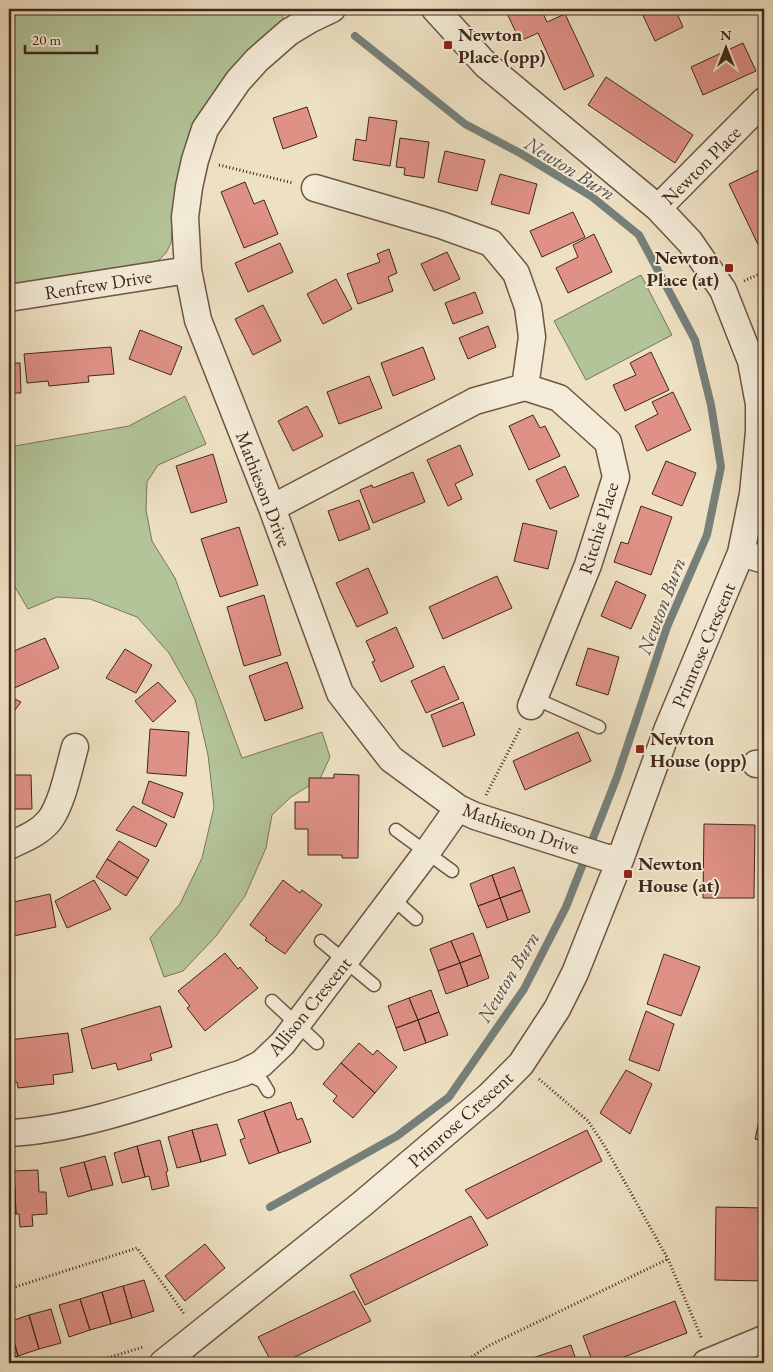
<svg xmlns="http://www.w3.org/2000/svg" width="773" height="1372" viewBox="0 0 773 1372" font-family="'EB Garamond',serif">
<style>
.green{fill:#b3c498;stroke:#7a765a}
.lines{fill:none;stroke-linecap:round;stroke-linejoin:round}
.stream{stroke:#768079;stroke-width:8}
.building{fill:#df9186;stroke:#41271b}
.lane-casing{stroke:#6c5645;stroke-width:15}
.street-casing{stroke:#6c5645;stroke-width:29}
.path{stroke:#41271b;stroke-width:3;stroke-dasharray:1 2.5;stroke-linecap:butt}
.lane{stroke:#f4ecd8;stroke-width:12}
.street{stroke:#f4ecd8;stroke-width:26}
.poi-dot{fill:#8f2418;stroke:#f4ecd8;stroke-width:2}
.labels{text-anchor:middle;stroke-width:4;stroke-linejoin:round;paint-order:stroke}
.poi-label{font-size:19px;font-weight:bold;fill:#41271b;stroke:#f4ecd8;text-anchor:start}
.street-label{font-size:19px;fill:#41271b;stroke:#f4ecd8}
.water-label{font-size:20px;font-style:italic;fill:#574c42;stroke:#f4ecd8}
</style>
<rect width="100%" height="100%" fill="#eee1c3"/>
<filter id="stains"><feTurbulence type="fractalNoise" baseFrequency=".004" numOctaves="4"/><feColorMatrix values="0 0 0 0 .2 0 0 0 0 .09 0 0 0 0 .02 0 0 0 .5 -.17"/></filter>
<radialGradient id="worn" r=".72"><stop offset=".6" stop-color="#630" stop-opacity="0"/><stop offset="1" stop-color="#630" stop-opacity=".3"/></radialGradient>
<path class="green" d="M 9,9 L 277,9 L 286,21 L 175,197 L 171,243 L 166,253 L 158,261 L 134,268 L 9,285 Z
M 641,275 L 672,335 L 586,380 L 554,321 Z
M 185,396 L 206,444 L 158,465 L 147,482 L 146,510 L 152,541 L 175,578 L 242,758 L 322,732 L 330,757 L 320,779 L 291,797 L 272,815 L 266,848 L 245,896 L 216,936 L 183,971 L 164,977 L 150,938 L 180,904 L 202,858 L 214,807 L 208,755 L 195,699 L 169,653 L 137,617 L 90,599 L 57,597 L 28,609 L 9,577 L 9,447 L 129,426 Z"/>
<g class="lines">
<path class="stream" d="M 270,1207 L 397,1136 L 449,1097 L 524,989 L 566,907 L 617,777 L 667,627 L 707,535 L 721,467 L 711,405 L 695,340 L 639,235 L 591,196 L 520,153 L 465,124 L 355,36"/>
</g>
<path class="building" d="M 505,9 L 541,9 L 547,22 L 565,14 L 594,76 L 564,90 L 538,33 L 520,41 Z
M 640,9 L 675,9 L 683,27 L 655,41 Z
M 743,43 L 756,71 L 703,95 L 691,67 Z
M 606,77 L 693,135 L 675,163 L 588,105 Z
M 307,107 L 317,137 L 283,149 L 273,118 Z
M 369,117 L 397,121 L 390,166 L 353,160 L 356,139 L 366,141 Z
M 400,138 L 429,142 L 424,178 L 404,175 L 405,168 L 396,167 Z
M 445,151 L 485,160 L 477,191 L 438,182 Z
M 761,169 L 764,175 L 764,257 L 729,184 Z
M 500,174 L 537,184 L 529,214 L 491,204 Z
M 245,182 L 254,204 L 264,200 L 278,234 L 244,248 L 221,192 Z
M 573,212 L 585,237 L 542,257 L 530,231 Z
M 594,234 L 612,272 L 568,293 L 556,268 L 578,257 L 573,245 Z
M 280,243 L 293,272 L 248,292 L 235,263 Z
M 389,249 L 397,273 L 388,277 L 393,291 L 358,304 L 347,274 L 380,262 L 377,254 Z
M 447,252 L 460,279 L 434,291 L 421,264 Z
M 336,279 L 352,309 L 323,324 L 307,294 Z
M 475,292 L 483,313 L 453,324 L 445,303 Z
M 263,305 L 281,341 L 253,355 L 235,319 Z
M 488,326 L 496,347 L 468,359 L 459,338 Z
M 140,330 L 182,347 L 171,375 L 129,359 Z
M 111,347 L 114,374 L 88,376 L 89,382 L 49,386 L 48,381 L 27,383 L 24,354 Z
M 423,347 L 435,379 L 393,396 L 381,363 Z
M 651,352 L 669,390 L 625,411 L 613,385 L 636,375 L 630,363 Z
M 9,363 L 20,363 L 21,393 L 9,393 Z
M 369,376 L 382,408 L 339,424 L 327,392 Z
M 673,392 L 691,430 L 647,451 L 635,426 L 658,414 L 652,402 Z
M 307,406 L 323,436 L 293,451 L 278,421 Z
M 533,415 L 540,428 L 545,426 L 560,456 L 529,470 L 509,426 Z
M 460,445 L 473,475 L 455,484 L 462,499 L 448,506 L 427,460 Z
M 213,454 L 227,502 L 191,513 L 176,466 Z
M 666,461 L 696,473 L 682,506 L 652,494 Z
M 565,466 L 579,496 L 550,509 L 536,480 Z
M 413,472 L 425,502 L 373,523 L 360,490 L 372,485 L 373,488 Z
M 359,500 L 370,529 L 339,541 L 328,511 Z
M 641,506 L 672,517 L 651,575 L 614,562 L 621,542 L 628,544 Z
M 523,523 L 557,531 L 548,569 L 514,561 Z
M 239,527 L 258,585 L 220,597 L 201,539 Z
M 368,568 L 388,613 L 357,627 L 336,583 Z
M 497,576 L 512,608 L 443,639 L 429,607 Z
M 616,581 L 646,595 L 631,629 L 601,616 Z
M 264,595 L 281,655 L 244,666 L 227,607 Z
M 396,627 L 414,667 L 381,682 L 372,662 L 375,661 L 366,641 Z
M 45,638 L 59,668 L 10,690 L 9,653 Z
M 764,646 L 764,714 L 763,714 Z
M 588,648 L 619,657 L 608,695 L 576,685 Z
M 125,649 L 152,665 L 136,693 L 106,678 Z
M 287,662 L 303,708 L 265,721 L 249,676 Z
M 444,666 L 459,699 L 426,713 L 411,681 Z
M 158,682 L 176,701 L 153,722 L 135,701 Z
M 9,696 L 21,702 L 9,718 Z
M 463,702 L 475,735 L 443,747 L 431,715 Z
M 150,729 L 189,732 L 186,776 L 147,773 Z
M 578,732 L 591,761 L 525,790 L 513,761 Z
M 334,774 L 359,775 L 358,858 L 342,858 L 342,855 L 308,855 L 308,829 L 295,829 L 295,802 L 309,802 L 309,778 L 334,778 Z
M 9,775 L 31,775 L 32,809 L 9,809 Z
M 149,781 L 183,793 L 174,818 L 142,803 Z
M 133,806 L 167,824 L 156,847 L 116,830 Z
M 704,824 L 755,825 L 754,898 L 703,898 Z
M 119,841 L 149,860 L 138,878 L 107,859 Z
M 107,859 L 138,878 L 126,896 L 96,877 Z
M 514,867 L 522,890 L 500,898 L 492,875 Z
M 492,875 L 500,898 L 478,906 L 470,884 Z
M 94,880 L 111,909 L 67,928 L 55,901 Z
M 283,880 L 300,893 L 302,890 L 322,905 L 285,954 L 265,940 L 267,938 L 250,925 Z
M 522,890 L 530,912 L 508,920 L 500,898 Z
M 50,894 L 56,927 L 9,937 L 9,903 Z
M 500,898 L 508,920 L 487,928 L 478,906 Z
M 473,933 L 481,955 L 460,963 L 451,941 Z
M 451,941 L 460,963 L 438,971 L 430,949 Z
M 225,953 L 238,969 L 240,967 L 258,988 L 205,1031 L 187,1008 L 190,1006 L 178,991 Z
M 664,954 L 700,967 L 681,1016 L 647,1004 Z
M 481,955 L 489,978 L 468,986 L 460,963 Z
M 460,963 L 468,986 L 446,994 L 438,971 Z
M 431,990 L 439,1012 L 418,1020 L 409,998 Z
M 409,998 L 418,1020 L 396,1028 L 388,1006 Z
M 160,1006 L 172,1047 L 150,1054 L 152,1060 L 118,1070 L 116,1063 L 92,1069 L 81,1029 Z
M 646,1011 L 674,1024 L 659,1071 L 629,1060 Z
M 439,1012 L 448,1035 L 426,1043 L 418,1020 Z
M 418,1020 L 426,1043 L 404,1051 L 396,1028 Z
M 68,1033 L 73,1072 L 53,1075 L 54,1084 L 18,1088 L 17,1082 L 9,1083 L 9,1040 Z
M 359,1043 L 373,1055 L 377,1050 L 397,1067 L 375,1093 L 341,1063 Z
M 341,1063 L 375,1093 L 353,1118 L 333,1101 L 337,1096 L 323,1084 Z
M 626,1070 L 652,1084 L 630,1134 L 600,1113 Z
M 764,1097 L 764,1141 L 755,1139 Z
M 291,1102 L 297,1120 L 302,1118 L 311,1142 L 279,1153 L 264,1111 Z
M 264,1111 L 279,1153 L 249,1164 L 240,1140 L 245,1138 L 238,1120 Z
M 217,1124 L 226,1155 L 201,1162 L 192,1130 Z
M 192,1130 L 201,1162 L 177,1168 L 168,1137 Z
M 587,1130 L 602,1161 L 487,1219 L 465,1190 Z
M 160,1140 L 168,1171 L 166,1172 L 169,1186 L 152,1190 L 149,1176 L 145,1177 L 137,1146 Z
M 137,1146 L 145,1177 L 122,1183 L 114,1153 Z
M 105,1156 L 113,1185 L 92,1190 L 84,1162 Z
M 84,1162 L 92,1190 L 68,1197 L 60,1168 Z
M 38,1170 L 39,1192 L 46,1192 L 47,1214 L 32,1215 L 33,1226 L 20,1227 L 19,1214 L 16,1214 L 14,1171 Z
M 9,1171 L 14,1171 L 16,1214 L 9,1215 Z
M 716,1207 L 764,1208 L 764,1281 L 715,1280 Z
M 471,1216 L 488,1245 L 365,1305 L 350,1275 Z
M 205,1244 L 225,1268 L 185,1301 L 165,1276 Z
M 144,1280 L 154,1311 L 132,1318 L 123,1286 Z
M 123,1286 L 132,1318 L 111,1324 L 102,1292 Z
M 354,1291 L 371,1321 L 282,1363 L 272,1363 L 258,1337 Z
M 102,1292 L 111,1324 L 90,1330 L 80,1299 Z
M 80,1299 L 90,1330 L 69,1337 L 59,1305 Z
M 675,1301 L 687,1333 L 608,1363 L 593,1363 L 583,1336 Z
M 51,1309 L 61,1343 L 39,1349 L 29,1315 Z
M 29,1315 L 39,1349 L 18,1356 L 9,1322 Z
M 9,1324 L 18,1356 L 9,1359 Z
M 571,1345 L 577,1363 L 518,1363 Z"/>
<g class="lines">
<g class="lane-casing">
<path id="lane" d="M 534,698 L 599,727
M 396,830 L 452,871
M 392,898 L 416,919
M 321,941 L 374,985
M 272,1001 L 317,1043
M 243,1073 L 262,1081 L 268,1091"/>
</g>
<g class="street-casing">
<path id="street" d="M 332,9 L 309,20 L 289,32 L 257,60 L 238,81 L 205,129 L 195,160 L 189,187 L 185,217 L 188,270 L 198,320 L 272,508 L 340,693 L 391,759 L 458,808 L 475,816 L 604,857 L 620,860
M 315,188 L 441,225 L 491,243 L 516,273 L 528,307 L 532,337 L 525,387
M 658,208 L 764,101
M 9,298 L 188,270
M 272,508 L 475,401 L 525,387 L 559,398 L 608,442 L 616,477 L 588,565 L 531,706
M 741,553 L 764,560
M 756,764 L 764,763
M 9,846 C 23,839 38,834 49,821 C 62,805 69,768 75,747
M 9,1133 C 87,1129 168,1096 243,1073 L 261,1064 L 283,1043 L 427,852 L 458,808
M 163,1363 L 362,1204 L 448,1131 L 489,1096 L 521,1064 L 557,1009 L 575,973 L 620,860 L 668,728 L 741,553 L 753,494 L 759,432 L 759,404 L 751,361 L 723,290 L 690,242 L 658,208 L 486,65 L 435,9
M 706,1363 L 764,1339"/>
</g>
<path class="path" d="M 219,165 L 293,183
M 744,281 L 764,272
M 486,795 L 521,727
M 539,1079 L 588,1121 L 604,1145 L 668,1259 L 702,1339
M 9,1289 L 137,1248 L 185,1315
M 91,1363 L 143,1347
M 463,1363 L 488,1346 L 668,1259"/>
<use href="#lane" class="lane"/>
<use href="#street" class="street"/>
</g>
<g class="poi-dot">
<rect x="443" y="40" width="10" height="10" rx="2.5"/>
<rect x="724" y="263" width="10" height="10" rx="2.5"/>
<rect x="635" y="744" width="10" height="10" rx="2.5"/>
<rect x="623" y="869" width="10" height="10" rx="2.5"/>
</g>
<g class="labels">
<g class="poi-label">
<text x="458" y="41">Newton<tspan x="458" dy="22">Place (opp)</tspan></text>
<text x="719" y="264" text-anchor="end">Newton<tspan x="719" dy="22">Place (at)</tspan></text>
<text x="650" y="745">Newton<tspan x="650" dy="22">House (opp)</tspan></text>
<text x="638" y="870">Newton<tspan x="638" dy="22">House (at)</tspan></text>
</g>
<g class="street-label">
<text transform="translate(701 165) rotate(-45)" y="7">Newton Place</text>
<text transform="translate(98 284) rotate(-9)" y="7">Renfrew Drive</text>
<text transform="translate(264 489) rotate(69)" y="7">Mathieson Drive</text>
<text transform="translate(598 528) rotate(-73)" y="7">Ritchie Place</text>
<text transform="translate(703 645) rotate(-67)" y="7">Primrose Crescent</text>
<text transform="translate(521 828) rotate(19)" y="7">Mathieson Drive</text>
<text transform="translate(309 1006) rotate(-51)" y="7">Allison Crescent</text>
<text transform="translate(460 1119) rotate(-42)" y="7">Primrose Crescent</text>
</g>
<g class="water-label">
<text transform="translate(570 168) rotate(32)" y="7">Newton Burn</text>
<text transform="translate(661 606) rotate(-69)" y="7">Newton Burn</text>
<text transform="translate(508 977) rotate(-59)" y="7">Newton Burn</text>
</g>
</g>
<rect width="773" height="1372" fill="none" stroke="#eee1c3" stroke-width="30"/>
<rect x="10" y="10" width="753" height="1352" fill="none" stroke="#41271b" stroke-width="2.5"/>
<rect x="15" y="15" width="743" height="1342" fill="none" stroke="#41271b"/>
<g transform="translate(726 48)" stroke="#f4ecd8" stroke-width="4" paint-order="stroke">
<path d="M0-4L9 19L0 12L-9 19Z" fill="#41271b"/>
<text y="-8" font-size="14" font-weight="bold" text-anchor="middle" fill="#41271b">N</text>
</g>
<path d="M25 45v8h72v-8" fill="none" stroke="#41271b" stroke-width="2.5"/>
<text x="32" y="45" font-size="15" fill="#41271b" stroke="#f4ecd8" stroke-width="4" paint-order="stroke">20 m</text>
<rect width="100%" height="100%" filter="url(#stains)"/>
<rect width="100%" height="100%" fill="url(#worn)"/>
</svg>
